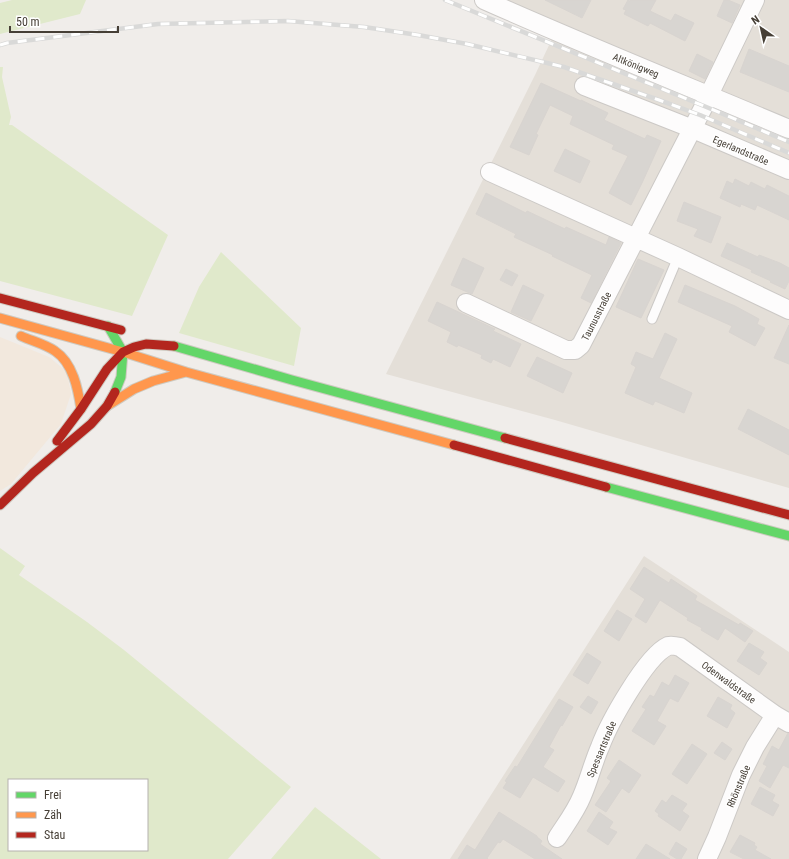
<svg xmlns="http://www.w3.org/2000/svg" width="789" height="859" viewBox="0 0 789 859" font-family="'Roboto Condensed',sans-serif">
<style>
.residential{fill:#e4dfd8}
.commercial{fill:#f2e8dd}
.green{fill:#e0e9cb;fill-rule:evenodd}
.building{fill:#d8d5d1;stroke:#d8d4d0}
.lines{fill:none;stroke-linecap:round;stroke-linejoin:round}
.lane-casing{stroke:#ccc9c6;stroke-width:11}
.street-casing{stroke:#ccc9c6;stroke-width:20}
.fast-casing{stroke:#cecac1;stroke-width:11}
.slow-casing{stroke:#cecac1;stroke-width:11}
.jam-casing{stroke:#cecac1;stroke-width:11}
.lane{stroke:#fdfcfc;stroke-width:9}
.street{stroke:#fdfcfc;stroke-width:18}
.fast{stroke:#63d668;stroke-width:9}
.slow{stroke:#ff974d;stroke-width:9}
.jam{stroke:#b3261e;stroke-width:9}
.rail-casing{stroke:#d9d9d8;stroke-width:4.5}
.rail{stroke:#fff;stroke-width:3;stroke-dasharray:9;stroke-linecap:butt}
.labels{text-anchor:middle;stroke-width:3;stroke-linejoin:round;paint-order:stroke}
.street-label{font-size:10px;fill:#463f36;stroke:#fff}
</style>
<rect width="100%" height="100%" fill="#f0edea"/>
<path class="residential" d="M 492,0 L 789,0 L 789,488 L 555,420 L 386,374 L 536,73 L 557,28 Z
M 644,556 L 789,652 L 789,859 L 450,859 Z"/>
<path class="commercial" d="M 0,337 L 49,357 L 67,372 L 71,394 L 61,424 L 11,484 L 0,491 Z"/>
<path class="green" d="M 12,0 L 86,0 L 80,14 L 0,34 L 0,3 Z
M 0,67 L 3,67 L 2,77 L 11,117 L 9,125 L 12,125 L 168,235 L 132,316 L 0,281 Z
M 221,252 L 301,328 L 294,366 L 179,333 L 199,287 Z
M 0,548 L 25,566 L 19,575 L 87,622 L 124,650 L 291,787 L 228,859 L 0,859 ZM 9,780 L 147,780 L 147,850 L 9,850 Z
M 315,807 L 381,859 L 271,859 Z"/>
<path class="building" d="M 545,0 L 591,0 L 582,18 Z
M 628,0 L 630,1 L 631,0 L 656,0 L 650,11 L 671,21 L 675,14 L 694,23 L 685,41 L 650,23 L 648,26 L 624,14 L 626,10 L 623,9 Z
M 724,0 L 728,0 L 740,5 L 732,23 L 717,16 Z
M 749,49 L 789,66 L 789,92 L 740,72 Z
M 697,54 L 713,62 L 705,79 L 689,71 Z
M 541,83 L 581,101 L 581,100 L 608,113 L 604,120 L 645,139 L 647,135 L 661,141 L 642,183 L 631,205 L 609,193 L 628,156 L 612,149 L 614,145 L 570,124 L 573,116 L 550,105 L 536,134 L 538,135 L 529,155 L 510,147 Z
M 565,149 L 590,161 L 580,183 L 554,171 Z
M 735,179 L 749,186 L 751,182 L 765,189 L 767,185 L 789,196 L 789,220 L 757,205 L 755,210 L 741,204 L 740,207 L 720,198 L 727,181 L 733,184 Z
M 486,193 L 526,213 L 527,211 L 565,229 L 566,227 L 606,245 L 609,237 L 621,243 L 591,303 L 581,298 L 592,275 L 552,256 L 553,255 L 514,237 L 516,234 L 476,214 Z
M 684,202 L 721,217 L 711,243 L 694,236 L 698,229 L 677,221 Z
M 727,243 L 758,257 L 759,255 L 780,263 L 789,268 L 789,281 L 785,289 L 770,282 L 771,281 L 751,272 L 752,270 L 721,256 Z
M 463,258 L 484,268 L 472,294 L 451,285 Z
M 638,259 L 664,270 L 641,318 L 616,307 Z
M 506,269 L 518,275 L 512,286 L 500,280 Z
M 523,285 L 544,295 L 531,321 L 511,312 Z
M 685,285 L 735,306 L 759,319 L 757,324 L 765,328 L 755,346 L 729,332 L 732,326 L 678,302 Z
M 437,302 L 495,329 L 493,331 L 521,344 L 510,367 L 493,359 L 491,363 L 481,358 L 482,355 L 458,345 L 457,347 L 447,342 L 451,332 L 428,321 Z
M 789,325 L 789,364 L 774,358 Z
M 665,333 L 677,339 L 659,378 L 692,393 L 684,413 L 655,401 L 653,405 L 625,393 L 636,367 L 631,364 L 636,352 L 653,359 Z
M 537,357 L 572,373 L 563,393 L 527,376 Z
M 748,409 L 789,430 L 789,455 L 738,429 Z
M 644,567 L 669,583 L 671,579 L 697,596 L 695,600 L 739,625 L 740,623 L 753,631 L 745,642 L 725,628 L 718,640 L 701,630 L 702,628 L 687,620 L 688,618 L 660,600 L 646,623 L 635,616 L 645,599 L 630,589 Z
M 617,610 L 632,619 L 619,641 L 604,631 Z
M 749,643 L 764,652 L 760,658 L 767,663 L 759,675 L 737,661 Z
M 587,653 L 601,662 L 588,684 L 573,675 Z
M 675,675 L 689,683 L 678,702 L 670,698 L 657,721 L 666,726 L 654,745 L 632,731 L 646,709 L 642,707 L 650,695 L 654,697 L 662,682 L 669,686 Z
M 588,696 L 598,702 L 591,714 L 580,707 Z
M 718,697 L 732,705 L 730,709 L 735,713 L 727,728 L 707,716 Z
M 559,699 L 573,707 L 562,726 L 561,725 L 549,747 L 554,750 L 543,767 L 565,781 L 558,792 L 533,777 L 520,798 L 503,788 L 507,782 L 505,781 L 515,766 L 517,767 Z
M 788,733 L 789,733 L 789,768 L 783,765 L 770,788 L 759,781 L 767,766 L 763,764 L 772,746 L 779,750 Z
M 722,742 L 732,749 L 725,760 L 714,753 Z
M 692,744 L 707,754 L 687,784 L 672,774 Z
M 619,760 L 641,775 L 629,793 L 622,788 L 606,812 L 595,805 L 611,781 L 607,778 Z
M 760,787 L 775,795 L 772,801 L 779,805 L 773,816 L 751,804 Z
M 672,795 L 687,804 L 682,811 L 689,816 L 680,831 L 658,816 L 659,814 L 655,811 L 662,800 L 666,803 Z
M 499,812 L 537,836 L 537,837 L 542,841 L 540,844 L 562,859 L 535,859 L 503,839 L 500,843 L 498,842 L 487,858 L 488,859 L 458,859 L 467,845 L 475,850 Z
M 599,812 L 613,822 L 609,828 L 617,832 L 608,845 L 587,831 Z
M 740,835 L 755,843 L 754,845 L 757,847 L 755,850 L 771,859 L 744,859 L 730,852 Z
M 676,842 L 687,849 L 681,859 L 677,859 L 669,854 Z
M 646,844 L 670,859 L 636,859 Z"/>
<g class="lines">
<g class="lane-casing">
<path id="lane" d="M 652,319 L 678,257"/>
</g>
<g class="street-casing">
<path id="street" d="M 484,0 C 585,45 687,86 789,129
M 584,86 L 693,129 L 789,170
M 490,172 L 678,257 L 789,310
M 466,303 L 566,350 L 575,350 L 581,345 L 704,106 L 709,95 L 755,0
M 557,838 C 566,824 576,811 582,796 C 589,780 593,763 600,747 C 609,723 646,656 668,646 C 672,645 676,646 680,647 L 775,715 L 789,723
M 707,859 L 717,837 L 741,775 L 755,747 L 775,715"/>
</g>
<g class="fast-casing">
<path id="fast" d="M 108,326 L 123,352 L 121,377 L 115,392
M 174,346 L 292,380 L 505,438
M 606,487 L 789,536"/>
</g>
<g class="slow-casing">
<path id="slow" d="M 0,318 L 123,352 L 186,372
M 21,336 C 32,341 45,344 55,351 C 73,363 78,389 81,409
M 186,372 L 454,445
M 107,406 L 134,389 L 153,381 L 186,372"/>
</g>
<g class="jam-casing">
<path id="jam" d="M 0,298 L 121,330
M 505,438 L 789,515
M 57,441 L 81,409 L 107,369 L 123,352 L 134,347 L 146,344 L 174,346
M 454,445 L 606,487
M 0,505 L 33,473 L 91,424 L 107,406 L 115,392"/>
</g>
<use href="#lane" class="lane"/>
<use href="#street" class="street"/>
<use href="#fast" class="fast"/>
<use href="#slow" class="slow"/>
<use href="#jam" class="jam"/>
<g class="rail-casing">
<path id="rail" d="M 445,0 L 704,106 L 789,142
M 0,45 L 7,43 L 158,24 L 288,21 L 364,27 L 418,35 L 467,44 L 564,67 L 659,100 L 700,115 L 789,153"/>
</g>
<use href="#rail" class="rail"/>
</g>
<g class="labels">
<g class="street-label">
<text transform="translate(636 65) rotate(22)" y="4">Altkönigweg</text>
<text transform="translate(741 150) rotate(23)" y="4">Egerlandstraße</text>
<text transform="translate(596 316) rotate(-63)" y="4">Taunusstraße</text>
<text transform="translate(729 682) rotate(36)" y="4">Odenwaldstraße</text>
<text transform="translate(601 749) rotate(-67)" y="4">Spessartstraße</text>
<text transform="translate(738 786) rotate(-67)" y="4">Rhönstraße</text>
</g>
</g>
<rect x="8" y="779" width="140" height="72" fill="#ffffff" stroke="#b5b2af"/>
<rect x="16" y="792" width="20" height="6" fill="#63d668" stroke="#b5b2af"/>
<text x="44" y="799" font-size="12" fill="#463f36">Frei</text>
<rect x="16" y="812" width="20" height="6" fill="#ff974d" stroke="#b5b2af"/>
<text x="44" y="819" font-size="12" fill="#463f36">Zäh</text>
<rect x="16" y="832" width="20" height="6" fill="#b3261e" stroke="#b5b2af"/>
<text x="44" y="839" font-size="12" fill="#463f36">Stau</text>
<g transform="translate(761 28) rotate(326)" stroke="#ffffff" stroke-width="3" paint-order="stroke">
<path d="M0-3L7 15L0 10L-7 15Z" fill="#463f36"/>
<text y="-6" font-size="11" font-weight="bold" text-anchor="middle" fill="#463f36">N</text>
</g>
<path d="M10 26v6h108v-6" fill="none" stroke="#463f36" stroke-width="2"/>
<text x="16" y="26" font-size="12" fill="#463f36" stroke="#ffffff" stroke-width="3" paint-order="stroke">50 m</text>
</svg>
